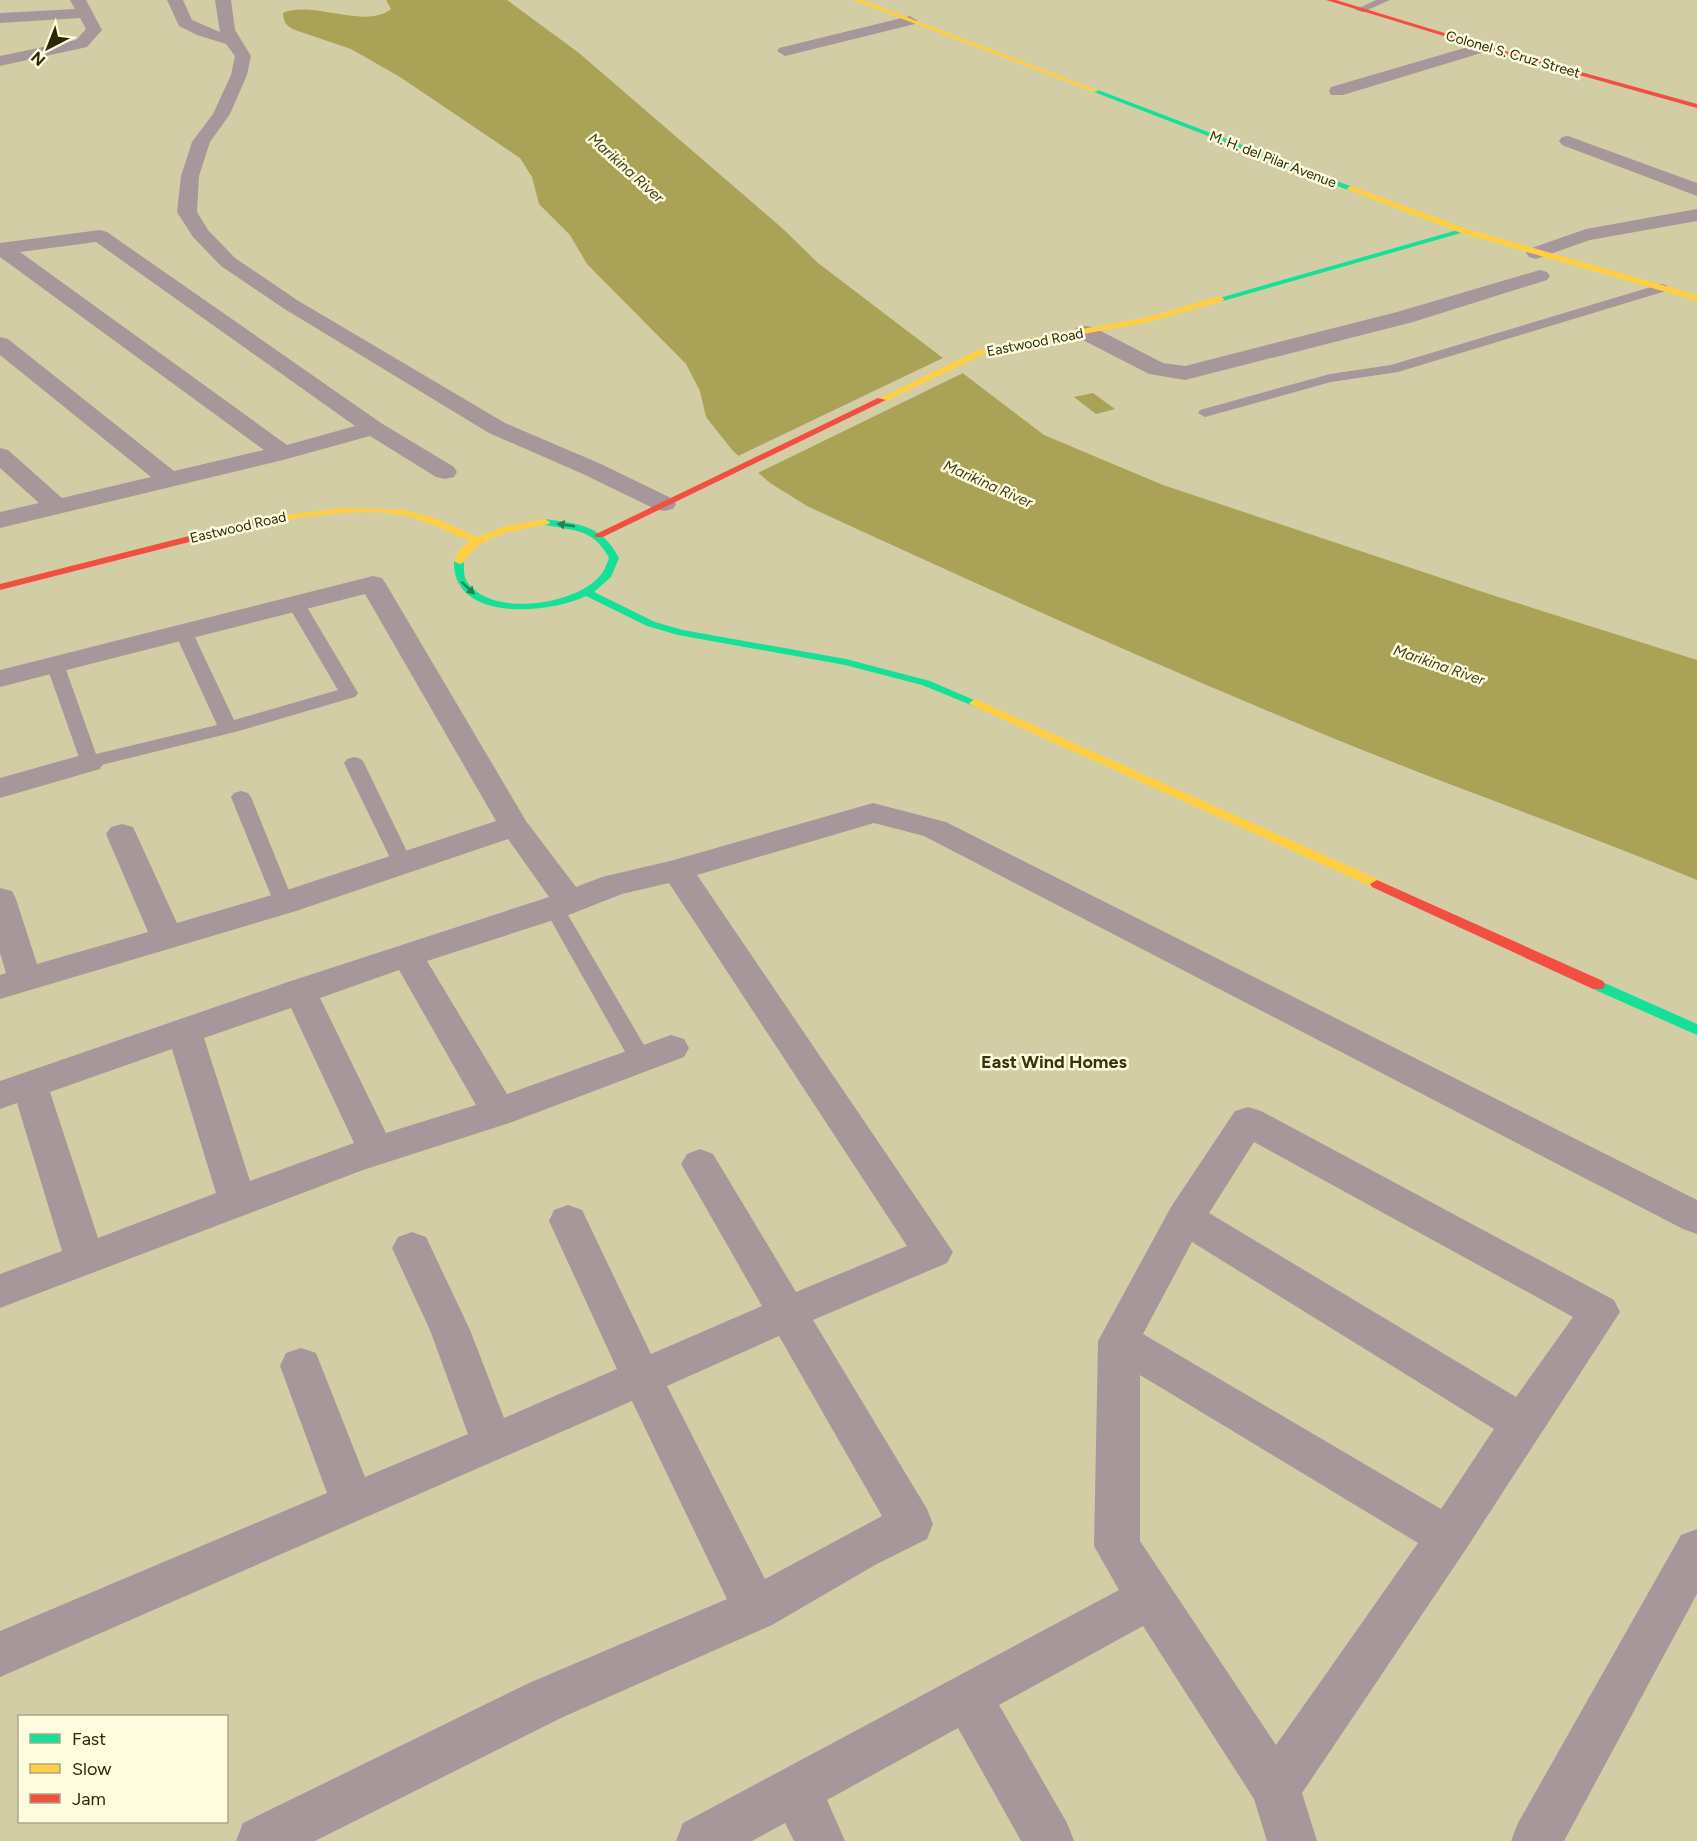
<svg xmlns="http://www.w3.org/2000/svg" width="1697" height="1841" viewBox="0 0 1697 1841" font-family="Figtree,sans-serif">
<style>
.water{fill:#aaa256}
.pier{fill:#d2cda5}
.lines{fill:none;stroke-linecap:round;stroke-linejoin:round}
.lane{fill:#a7979a;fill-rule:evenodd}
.street{fill:#a7979a;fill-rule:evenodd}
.fast{fill:#16e098;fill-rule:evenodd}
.slow{fill:#ffcf43;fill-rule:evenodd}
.jam{fill:#f24e42;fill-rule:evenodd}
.oneway{fill:#208451}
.labels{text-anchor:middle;stroke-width:5;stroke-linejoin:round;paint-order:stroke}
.far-street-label{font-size:14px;fill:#2b280a;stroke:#fefcdf}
.far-water-label{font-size:15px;font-style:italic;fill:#413d16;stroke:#fefcdf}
.neighbourhood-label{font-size:18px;font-weight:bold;fill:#38330d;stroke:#fefcdf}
</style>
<rect width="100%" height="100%" fill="#d2cda5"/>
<path class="water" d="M 386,0 L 507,0 L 579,53 L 782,228 L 818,263 L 1044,435 L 1163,485 L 1492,595 L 1697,660 L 1697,880 C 1579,831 1458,789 1340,741 C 1160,667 983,587 807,506 L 770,483 L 733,451 L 706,417 L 700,391 L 686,364 L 587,264 L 570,235 L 539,204 L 532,177 L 520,158 L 400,77 L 351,49 L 295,30 C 286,26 284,23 283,13 C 312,0 365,30 391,9 Z
M 1093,393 L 1115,409 L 1096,414 L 1074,397 Z"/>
<path class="pier" d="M 945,357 L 965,372 L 756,474 L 736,457 Z"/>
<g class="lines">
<path class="lane" d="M 1376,0 L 1390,0 L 1363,12 L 1355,10 Z
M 1661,284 L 1666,285 L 1668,288 L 1666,291 L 1398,372 L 1331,382 L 1205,417 L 1198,413 L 1200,410 L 1330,374 L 1391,365 Z
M 295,597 L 301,598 L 304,602 L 358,693 L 355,697 L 235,732 L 89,768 L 82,766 L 46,664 L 49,660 L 61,660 L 64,664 L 96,754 L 217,725 L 174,631 L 177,627 L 189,627 L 192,631 L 234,720 L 338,690 L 286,602 L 289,598 Z
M 354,757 L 361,759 L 364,763 L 413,864 L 410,869 L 403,871 L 396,869 L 393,864 L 344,763 L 347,759 Z
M 241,791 L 248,793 L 251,797 L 294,903 L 291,908 L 284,910 L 277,908 L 274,903 L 231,797 L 234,793 Z
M 554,901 L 561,903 L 648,1052 L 651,1058 L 648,1064 L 640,1066 L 632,1064 L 544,908 L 547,903 Z"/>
<path class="street" d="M 70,0 L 86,0 L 102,30 L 87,47 L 0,66 L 0,56 L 76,40 L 86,29 L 80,18 L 0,23 L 0,13 L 75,9 Z
M 167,0 L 183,0 L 192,20 L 220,32 L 215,0 L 231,0 L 235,30 L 251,56 L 247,75 L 230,114 L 210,142 L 199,176 L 197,212 L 208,230 L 235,258 L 297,300 L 505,423 L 601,464 L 673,499 L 676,504 L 673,509 L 664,511 L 655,509 L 583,474 L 489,433 L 283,308 L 221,266 L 193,237 L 177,212 L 181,176 L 192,142 L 213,114 L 231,75 L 235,56 L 226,44 L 197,35 L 179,26 Z
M 910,16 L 918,21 L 915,24 L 785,56 L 777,51 L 779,48 Z
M 1485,42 L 1491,44 L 1493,47 L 1491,50 L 1343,95 L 1331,95 L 1329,91 L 1331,87 Z
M 1568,136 L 1697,183 L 1697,196 L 1562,145 L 1559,141 L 1562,137 Z
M 1697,209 L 1697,221 L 1590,240 L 1536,259 L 1529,257 L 1526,253 L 1529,249 L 1586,229 Z
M 100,230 L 107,232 L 381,423 L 454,467 L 457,472 L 454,477 L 445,479 L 436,477 L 370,436 L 283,460 L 0,528 L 0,512 L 39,503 L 0,468 L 0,448 L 8,450 L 62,498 L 151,477 L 0,355 L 0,337 L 8,339 L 174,471 L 264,450 L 0,257 L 0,243 ZM 96,242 L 355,426 L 287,445 L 20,252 Z
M 1540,270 L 1547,272 L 1550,276 L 1547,280 L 1413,322 L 1185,380 L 1149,374 L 1077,337 L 1074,332 L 1077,327 L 1085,326 L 1093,327 L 1163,363 L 1185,366 L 1397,312 Z
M 373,576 L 382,578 L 386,584 L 526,821 L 576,887 L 602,877 L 674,860 L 873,803 L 946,822 L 1697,1200 L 1697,1234 L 1683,1229 L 924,836 L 874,823 L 697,875 L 953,1252 L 947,1263 L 813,1320 L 927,1509 L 933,1524 L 927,1539 L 875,1565 L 772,1625 L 563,1717 L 315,1841 L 236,1841 L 243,1823 L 529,1683 L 727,1599 L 632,1401 L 0,1677 L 0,1631 L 327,1493 L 280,1366 L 286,1353 L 301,1348 L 316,1353 L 365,1477 L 468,1434 L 430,1330 L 392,1248 L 398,1237 L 412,1232 L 426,1237 L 470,1330 L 504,1418 L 617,1369 L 549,1221 L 554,1210 L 568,1205 L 582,1210 L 651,1354 L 762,1306 L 681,1164 L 687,1154 L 700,1149 L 713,1154 L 796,1292 L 907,1246 L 669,883 L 622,894 L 566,916 L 427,961 L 507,1094 L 671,1035 L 684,1039 L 689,1048 L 684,1057 L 512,1122 L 363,1170 L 0,1308 L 0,1274 L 62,1251 L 17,1103 L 0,1109 L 0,1081 L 288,982 L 549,897 L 508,839 L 296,911 L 0,999 L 0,975 L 6,973 L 0,953 L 0,888 L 12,891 L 16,899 L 37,964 L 148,932 L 106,834 L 111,827 L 122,824 L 133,827 L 177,923 L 272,895 L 496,821 L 365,594 L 0,687 L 0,670 ZM 399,970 L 476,1105 L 386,1133 L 320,998 ZM 291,1008 L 354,1143 L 250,1181 L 204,1038 ZM 172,1049 L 216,1193 L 98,1238 L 50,1092 ZM 779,1336 L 882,1516 L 765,1579 L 667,1386 Z
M 89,753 L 100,755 L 104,762 L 100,769 L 0,798 L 0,778 Z
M 1248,1107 L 1261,1111 L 1614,1300 L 1620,1312 L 1464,1552 L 1302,1793 L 1317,1841 L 1267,1841 L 1254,1799 L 1143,1626 L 999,1705 L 1067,1823 L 1074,1841 L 1021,1841 L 958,1728 L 827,1800 L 845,1841 L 794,1841 L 785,1823 L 752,1841 L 676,1841 L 683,1823 L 1119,1590 L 1094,1546 L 1098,1341 L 1171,1207 L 1235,1111 ZM 1254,1142 L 1573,1317 L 1516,1397 L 1209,1213 ZM 1192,1242 L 1494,1429 L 1441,1509 L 1143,1334 ZM 1140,1375 L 1418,1543 L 1276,1745 L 1140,1541 Z
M 1697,1529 L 1697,1594 L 1564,1841 L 1511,1841 L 1518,1823 L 1681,1535 Z"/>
<path class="fast" d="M 1094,90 L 1098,90 L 1355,188 L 1348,190 L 1094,92 Z
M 1461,229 L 1468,231 L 1223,301 L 1216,299 Z
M 545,519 C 579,524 602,525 619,558 L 611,577 L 594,592 L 655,622 L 683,630 L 846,659 L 930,681 L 981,703 L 975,707 L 971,705 L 922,685 L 845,665 L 678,635 L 647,626 L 586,596 C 549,614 452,623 454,561 L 459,558 L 464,561 C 464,569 463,577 468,583 C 493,617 572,605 598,578 C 604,572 606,566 609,558 C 593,527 571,531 541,524 L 541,520 Z
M 1598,980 L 1697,1024 L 1697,1035 L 1593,989 L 1591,985 Z"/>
<path class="slow" d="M 853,0 L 862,0 L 1099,91 L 1094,92 Z
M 1351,186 L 1467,229 L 1697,295 L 1697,301 L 1461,233 L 1348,190 L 1347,188 Z
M 1220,296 L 1224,299 L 1223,301 L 1149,322 L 1006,348 L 980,356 L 884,402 L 876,400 L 974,352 L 1005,343 L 1148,317 Z
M 343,508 L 403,510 L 432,517 L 477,537 L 506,526 L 545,519 L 550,522 L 549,524 C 516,531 482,532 463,563 L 459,564 L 454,561 L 460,549 L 470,541 C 453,534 436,525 418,519 C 369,505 313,516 264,523 L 259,520 L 260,518 Z
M 975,699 L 1382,881 L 1384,884 L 1377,888 L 1372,887 L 971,705 L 969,703 Z"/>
<path class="jam" d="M 1326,0 L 1336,0 L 1487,46 L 1697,104 L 1697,108 L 1483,48 Z
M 878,398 L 886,400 L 603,537 L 595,537 L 594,535 Z
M 264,517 L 268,518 L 268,522 L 0,590 L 0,584 Z
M 1377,880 L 1603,981 L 1605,985 L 1603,989 L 1593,989 L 1372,887 L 1370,884 Z"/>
</g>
<defs><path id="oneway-solid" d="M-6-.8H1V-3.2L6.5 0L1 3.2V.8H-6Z" transform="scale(1.5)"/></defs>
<g class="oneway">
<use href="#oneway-solid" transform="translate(566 525) rotate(-171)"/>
<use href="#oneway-solid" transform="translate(468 588) rotate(44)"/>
</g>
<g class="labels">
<g class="far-street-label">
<text transform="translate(1513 54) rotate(16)" y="5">Colonel S. Cruz Street</text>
<text transform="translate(1273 159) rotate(21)" y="5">M. H. del Pilar Avenue</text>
<text transform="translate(1035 342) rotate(-11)" y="5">Eastwood Road</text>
<text transform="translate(238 527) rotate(-13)" y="5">Eastwood Road</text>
</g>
<g class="far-water-label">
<text transform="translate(626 168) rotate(42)" y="5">Marikina River</text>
<text transform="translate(988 484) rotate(24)" y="5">Marikina River</text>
<text transform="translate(1439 665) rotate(19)" y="5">Marikina River</text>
</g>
<g class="neighbourhood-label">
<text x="1054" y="1068">East Wind Homes</text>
</g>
</g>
<rect x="18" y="1715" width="210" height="108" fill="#fefcdf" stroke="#aaa78a" stroke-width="1.5"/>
<rect x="30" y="1734" width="30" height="9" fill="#16e098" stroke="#aaa78a" stroke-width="1.5"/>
<text x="72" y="1745" font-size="18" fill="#2b280a">Fast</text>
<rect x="30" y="1764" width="30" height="9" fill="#ffcf43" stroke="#aaa78a" stroke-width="1.5"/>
<text x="72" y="1775" font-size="18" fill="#2b280a">Slow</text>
<rect x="30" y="1794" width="30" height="9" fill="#f24e42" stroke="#aaa78a" stroke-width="1.5"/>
<text x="72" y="1805" font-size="18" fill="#2b280a">Jam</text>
<g transform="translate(48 48) rotate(222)" stroke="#fefcdf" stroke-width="4.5" paint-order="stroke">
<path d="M0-4.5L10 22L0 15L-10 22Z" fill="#2b280a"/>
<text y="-9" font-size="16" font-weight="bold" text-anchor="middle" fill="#2b280a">N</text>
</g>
</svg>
